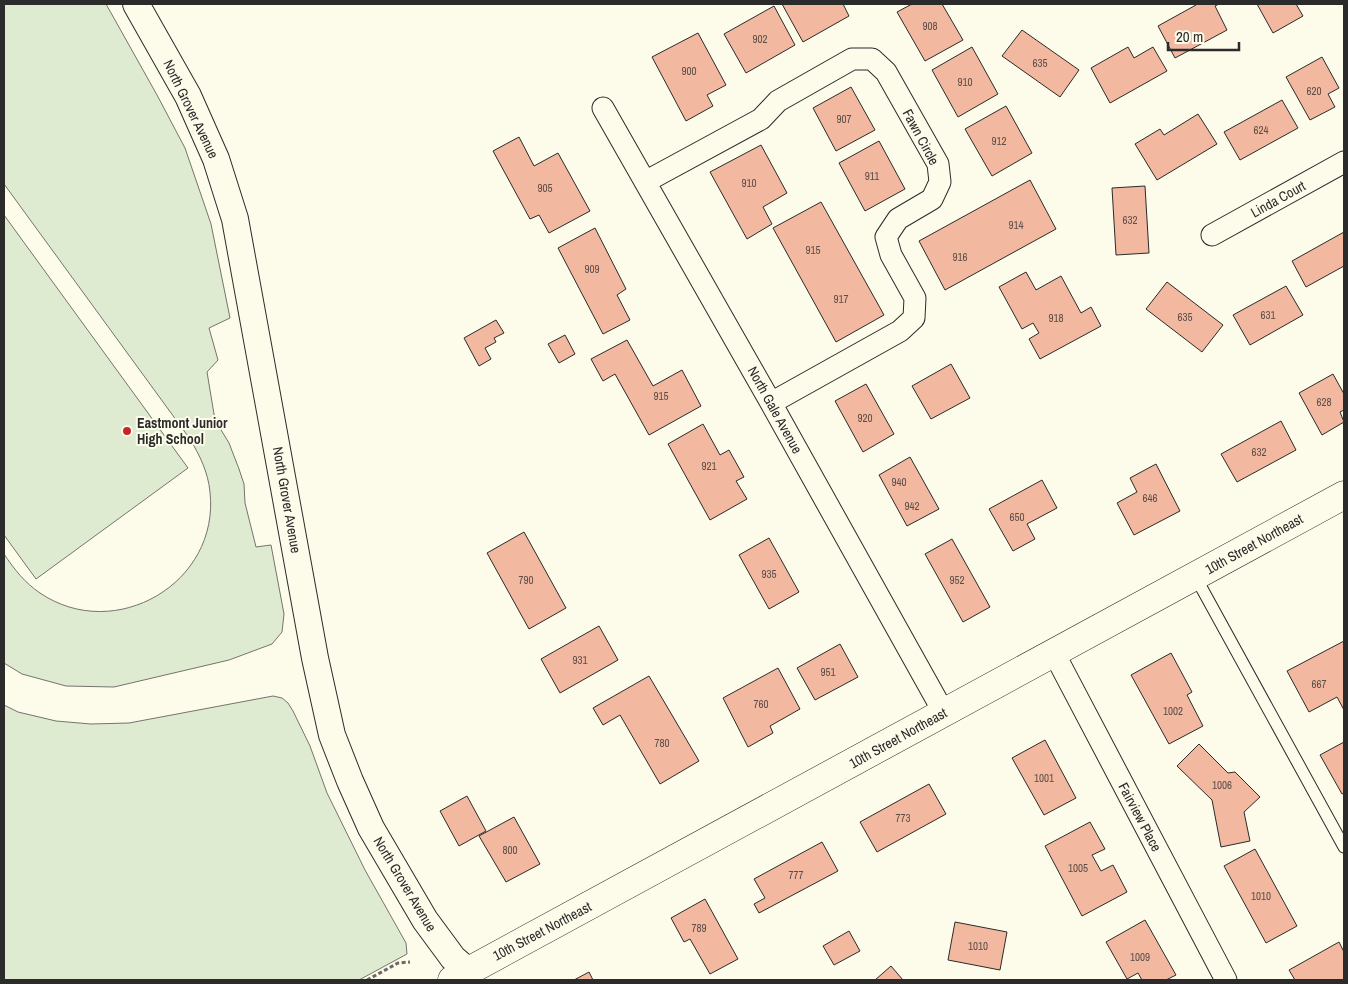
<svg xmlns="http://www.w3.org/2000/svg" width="1348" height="984" viewBox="0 0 1348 984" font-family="'Archivo Narrow',sans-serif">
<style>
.green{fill:#deebd1;stroke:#74746e}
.building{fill:#f2b8a0;stroke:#2b2b2b}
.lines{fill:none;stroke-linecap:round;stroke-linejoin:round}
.service-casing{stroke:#2b2b2b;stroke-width:13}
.minor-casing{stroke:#2b2b2b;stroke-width:23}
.tertiary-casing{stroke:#2b2b2b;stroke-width:28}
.secondary-casing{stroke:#2b2b2b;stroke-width:29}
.path{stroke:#6a6964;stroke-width:3;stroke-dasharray:4 2.5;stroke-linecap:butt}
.service{stroke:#fdfbea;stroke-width:11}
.minor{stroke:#fdfbea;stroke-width:21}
.tertiary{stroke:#fdfbea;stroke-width:26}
.secondary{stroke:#fdfbea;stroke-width:28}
.poi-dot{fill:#c62828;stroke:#fdfbea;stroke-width:2}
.labels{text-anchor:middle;stroke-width:4;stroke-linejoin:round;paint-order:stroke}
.number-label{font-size:11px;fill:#5d4e48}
.street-label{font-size:14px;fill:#2b2b2b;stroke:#fdfbea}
.poi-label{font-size:14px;font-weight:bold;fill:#2b2b2b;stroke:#fdfbea;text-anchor:start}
</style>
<rect width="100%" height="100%" fill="#fdfbea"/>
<path class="green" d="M 4,4 L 106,4 L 157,95 L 185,148 L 211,224 L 230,318 L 209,328 L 218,360 L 207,372 L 215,420 L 229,443 L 239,469 L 244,484 L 245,503 L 256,547 L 271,545 L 284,614 L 282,632 L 272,644 L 229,660 L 114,687 L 66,686 L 22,674 L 4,663 L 4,554 C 14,569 25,583 40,593 C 115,644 220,583 210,492 C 208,472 200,456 190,439 L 4,184 Z
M 4,215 L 188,468 L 36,579 L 4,535 Z
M 273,696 L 282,698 L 288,703 L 293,711 L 310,746 L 327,793 L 365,870 L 406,943 L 407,954 L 359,980 L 4,980 L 4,705 L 18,712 L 56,721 L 91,724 L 129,723 Z"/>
<path class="building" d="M 782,4 L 843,4 L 849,16 L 803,42 Z
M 912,4 L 942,4 L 963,40 L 925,61 L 897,12 Z
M 1195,4 L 1219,4 L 1215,6 L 1227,30 L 1175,58 L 1158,26 L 1196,5 Z
M 1257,4 L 1296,4 L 1303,16 L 1273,33 Z
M 774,6 L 795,45 L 746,73 L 724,34 Z
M 1022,30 L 1079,70 L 1060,97 L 1002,56 Z
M 698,33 L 726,85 L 707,95 L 713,106 L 686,121 L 652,57 Z
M 972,47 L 998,94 L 958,117 L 932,70 Z
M 1128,47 L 1134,58 L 1153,47 L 1167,71 L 1110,103 L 1091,68 Z
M 1322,57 L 1339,88 L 1328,94 L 1335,107 L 1310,120 L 1286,77 Z
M 851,87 L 875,130 L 836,151 L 813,108 Z
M 1282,100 L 1298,128 L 1240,160 L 1224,132 Z
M 1006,106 L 1032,153 L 992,176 L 965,129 Z
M 1198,114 L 1217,144 L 1157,180 L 1135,144 L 1160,129 L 1164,135 Z
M 519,137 L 534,166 L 558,153 L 590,211 L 549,233 L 539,215 L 530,219 L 493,151 Z
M 879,141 L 905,189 L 865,211 L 839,163 Z
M 761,145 L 787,193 L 763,207 L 772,224 L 747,239 L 710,172 Z
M 1030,180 L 1056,229 L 945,290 L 919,241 Z
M 1145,186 L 1149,253 L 1116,255 L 1112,188 Z
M 821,202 L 884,315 L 836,342 L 773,228 Z
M 595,228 L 626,289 L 617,295 L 630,320 L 603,334 L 558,248 Z
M 1344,232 L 1344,266 L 1306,287 L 1292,261 Z
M 1026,272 L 1036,290 L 1061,276 L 1081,313 L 1091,307 L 1101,326 L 1040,359 L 1029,339 L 1039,333 L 1033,323 L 1022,329 L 999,287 Z
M 1167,282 L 1223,325 L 1202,352 L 1146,309 Z
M 1286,286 L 1303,315 L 1250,345 L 1233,315 Z
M 496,320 L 504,333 L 494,338 L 496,342 L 485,348 L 491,359 L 479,366 L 464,338 Z
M 565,335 L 575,354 L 559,363 L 548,344 Z
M 627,340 L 653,386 L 682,370 L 701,406 L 649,435 L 615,374 L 603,381 L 591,359 Z
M 951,364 L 970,398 L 931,419 L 912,386 Z
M 1333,374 L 1344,394 L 1344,410 L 1340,412 L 1344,422 L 1322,435 L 1299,393 Z
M 866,384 L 894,434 L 863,452 L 835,401 Z
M 1281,421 L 1296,450 L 1237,482 L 1221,454 Z
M 703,424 L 720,455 L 729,450 L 744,477 L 736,481 L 747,499 L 710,520 L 668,444 Z
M 910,457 L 939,509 L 907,526 L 879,475 Z
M 1156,464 L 1180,511 L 1134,535 L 1117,503 L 1137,492 L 1130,478 Z
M 1042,480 L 1057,508 L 1027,524 L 1035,539 L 1013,551 L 989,509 Z
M 524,532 L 566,608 L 529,629 L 487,553 Z
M 769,538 L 799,592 L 769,609 L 739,555 Z
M 952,539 L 990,607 L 963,622 L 925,554 Z
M 599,626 L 618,660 L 560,693 L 541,659 Z
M 1344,641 L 1344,710 L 1337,697 L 1309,712 L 1287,671 Z
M 840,644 L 858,677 L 815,700 L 797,668 Z
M 1171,653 L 1192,692 L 1187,695 L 1203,726 L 1169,744 L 1131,675 Z
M 778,668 L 800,709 L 770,726 L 773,733 L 748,747 L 723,698 Z
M 649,676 L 699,761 L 660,784 L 620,715 L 603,725 L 593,708 Z
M 1045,740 L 1076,798 L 1044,815 L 1012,758 Z
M 1344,742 L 1344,793 L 1342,794 L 1320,755 Z
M 1199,744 L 1228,773 L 1235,772 L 1260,797 L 1244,812 L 1250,841 L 1221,847 L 1212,800 L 1177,766 Z
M 929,784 L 946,814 L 877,852 L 860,822 Z
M 467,796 L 486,831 L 459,846 L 440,811 Z
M 514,817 L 540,864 L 506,882 L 479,836 Z
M 1090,822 L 1105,849 L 1092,855 L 1101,871 L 1113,865 L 1127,892 L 1082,916 L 1045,846 Z
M 822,842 L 838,871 L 759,913 L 754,904 L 765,898 L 754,879 Z
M 1255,849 L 1297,926 L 1266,943 L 1224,866 Z
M 705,899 L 738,959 L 710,974 L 690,939 L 684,942 L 671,918 Z
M 1145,920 L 1176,975 L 1166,980 L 1142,980 L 1138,973 L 1127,979 L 1106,942 Z
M 955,922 L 1007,932 L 1000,970 L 948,960 Z
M 849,931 L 860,951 L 834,965 L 823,946 Z
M 1339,942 L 1344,952 L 1344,980 L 1295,980 L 1289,970 Z
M 891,966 L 903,980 L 875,980 Z
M 589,972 L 593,980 L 574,980 Z"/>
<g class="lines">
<g class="service-casing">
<path id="service" d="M 1195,576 L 1344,847"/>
</g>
<g class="minor-casing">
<path id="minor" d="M 603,108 L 771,403 L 944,713
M 645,182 L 761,119 L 778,101 L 852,59 L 872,59 L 886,72 L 938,164 L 940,182 L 932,199 L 898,219 L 886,237 L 891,255 L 915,298 L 914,318 L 900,331 L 771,403
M 1212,235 L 1344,162
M 1054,653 L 1226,980"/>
</g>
<g class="tertiary-casing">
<path id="tertiary" d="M 136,4 L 188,96 L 216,159 L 235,219 L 315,658 L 332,735 L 350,781 L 371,828 L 425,920 L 453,958 L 468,971"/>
</g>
<g class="secondary-casing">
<path id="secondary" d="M 452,980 L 1344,495"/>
</g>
<path class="path" d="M 367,980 L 398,963 L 410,962"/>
<use href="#service" class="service"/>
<use href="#minor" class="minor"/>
<use href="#tertiary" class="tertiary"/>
<use href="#secondary" class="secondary"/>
</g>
<circle class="poi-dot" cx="127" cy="431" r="5"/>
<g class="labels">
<g class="number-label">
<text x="930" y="30">908</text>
<text x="760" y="43">902</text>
<text x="1040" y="67">635</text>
<text x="689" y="75">900</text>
<text x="965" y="86">910</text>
<text x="1314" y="95">620</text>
<text x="844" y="123">907</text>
<text x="1261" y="134">624</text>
<text x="999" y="145">912</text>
<text x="872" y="180">911</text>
<text x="749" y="187">910</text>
<text x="545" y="192">905</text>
<text x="1130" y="224">632</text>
<text x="1016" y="229">914</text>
<text x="813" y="254">915</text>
<text x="960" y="261">916</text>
<text x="592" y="273">909</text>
<text x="841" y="303">917</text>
<text x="1268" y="319">631</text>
<text x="1185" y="321">635</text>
<text x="1056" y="322">918</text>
<text x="661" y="400">915</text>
<text x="1324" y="406">628</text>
<text x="865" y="422">920</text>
<text x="1259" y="456">632</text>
<text x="709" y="470">921</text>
<text x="899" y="486">940</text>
<text x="1150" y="502">646</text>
<text x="912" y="510">942</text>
<text x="1017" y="521">650</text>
<text x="769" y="578">935</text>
<text x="526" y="584">790</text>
<text x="957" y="584">952</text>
<text x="580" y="664">931</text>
<text x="828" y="676">951</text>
<text x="1319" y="688">667</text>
<text x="761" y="708">760</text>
<text x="1173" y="715">1002</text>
<text x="662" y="747">780</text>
<text x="1044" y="782">1001</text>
<text x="1222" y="789">1006</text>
<text x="903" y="822">773</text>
<text x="510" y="854">800</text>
<text x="1078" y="872">1005</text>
<text x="796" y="879">777</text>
<text x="1261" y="900">1010</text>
<text x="699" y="932">789</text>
<text x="978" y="950">1010</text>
<text x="1140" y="961">1009</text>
</g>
<g class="street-label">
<text transform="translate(191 109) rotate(64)" y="5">North Grover Avenue</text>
<text transform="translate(921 137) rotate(62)" y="5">Fawn Circle</text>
<text transform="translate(1278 199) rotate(-29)" y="5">Linda Court</text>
<text transform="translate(775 410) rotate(61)" y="5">North Gale Avenue</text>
<text transform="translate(287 500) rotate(80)" y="5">North Grover Avenue</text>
<text transform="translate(1254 544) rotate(-29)" y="5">10th Street Northeast</text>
<text transform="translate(898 738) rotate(-29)" y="5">10th Street Northeast</text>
<text transform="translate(1140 817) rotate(62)" y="5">Fairview Place</text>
<text transform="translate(405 884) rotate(59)" y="5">North Grover Avenue</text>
<text transform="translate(542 931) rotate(-28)" y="5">10th Street Northeast</text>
</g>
<g class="poi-label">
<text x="137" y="428">Eastmont Junior<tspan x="137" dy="16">High School</tspan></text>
</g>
</g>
<rect width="1348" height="984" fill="none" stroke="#2b2b2b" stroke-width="10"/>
<path d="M1168 42v8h71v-8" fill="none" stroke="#2b2b2b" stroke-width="2.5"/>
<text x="1176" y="42" font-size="15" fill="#2b2b2b" stroke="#fdfbea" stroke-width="4" paint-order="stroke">20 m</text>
</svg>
